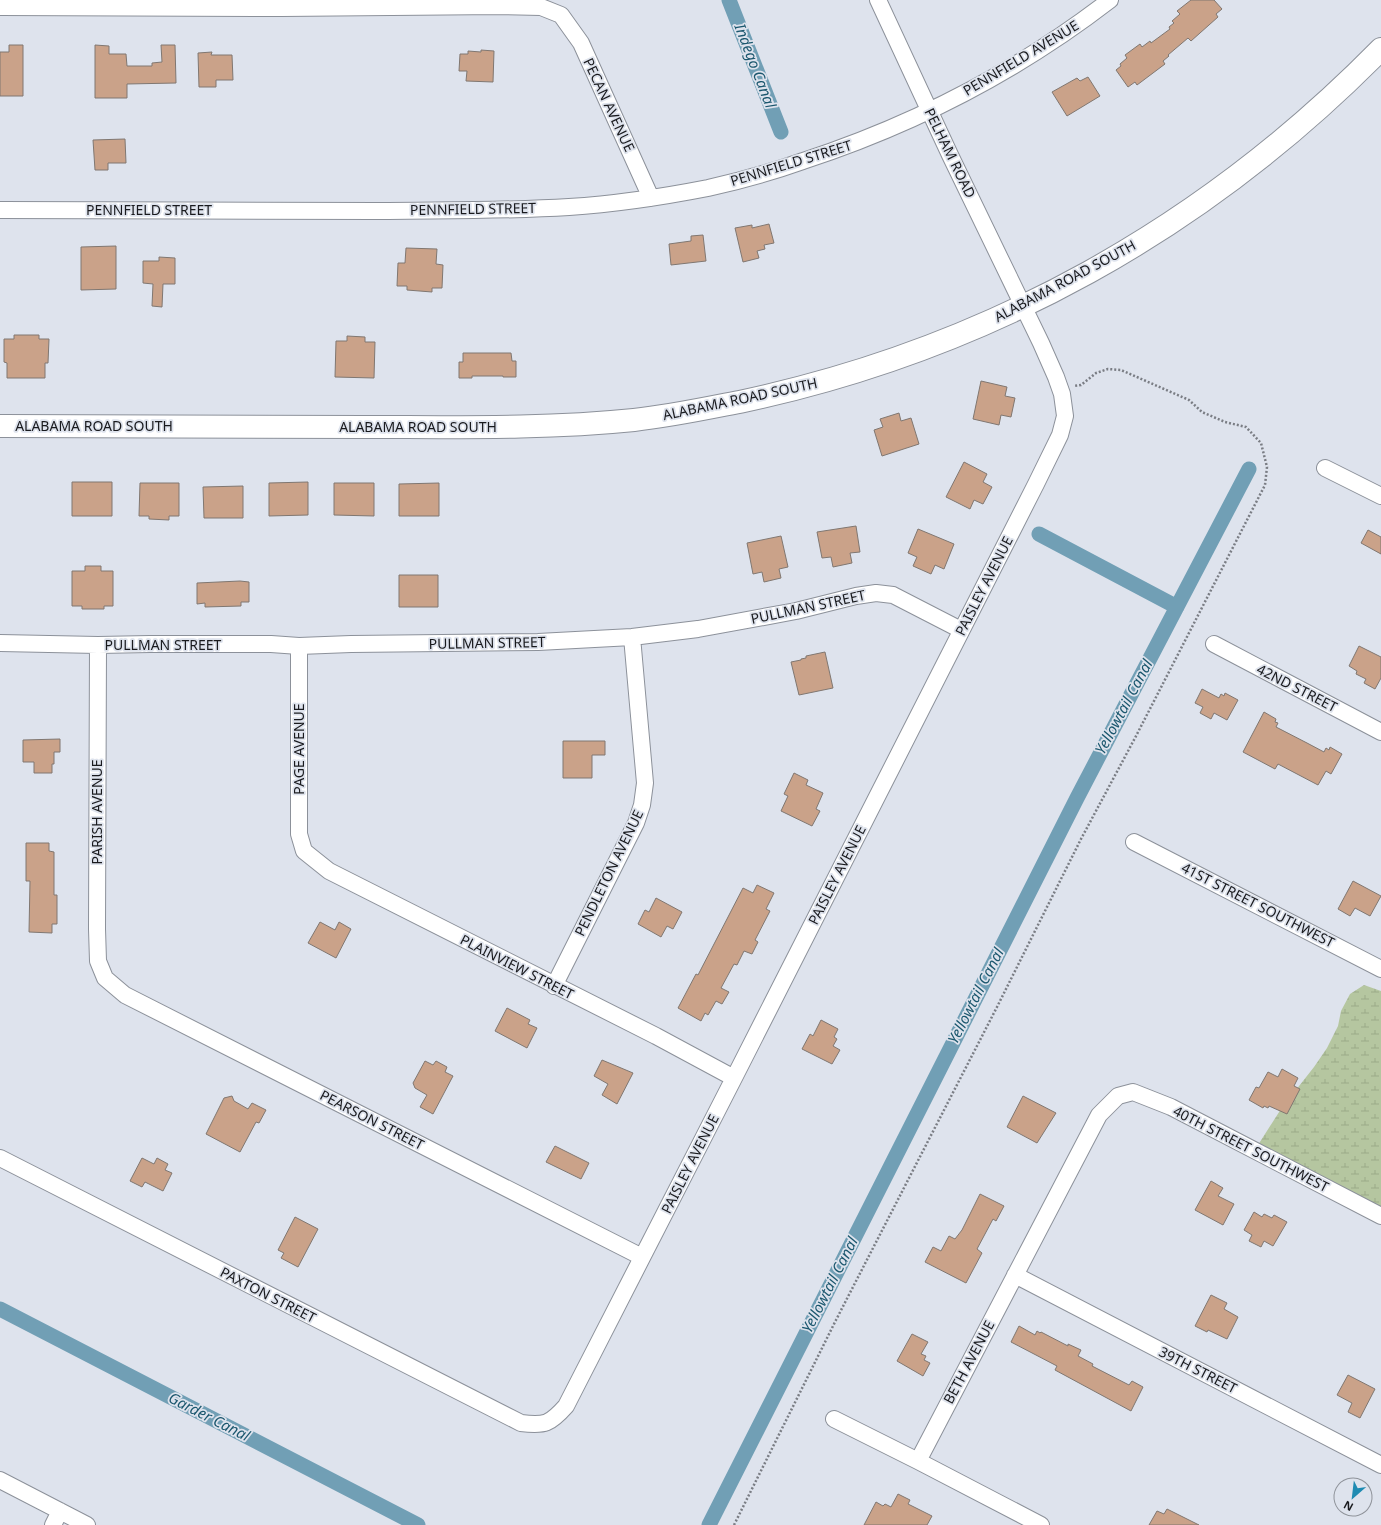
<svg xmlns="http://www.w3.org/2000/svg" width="1381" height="1525" viewBox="0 0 1381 1525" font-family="'Noto Sans',sans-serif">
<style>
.wetland{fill:url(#wetland-marsh)}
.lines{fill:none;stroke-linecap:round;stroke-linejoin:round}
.canal{stroke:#719fb5;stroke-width:15}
.building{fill:#caa289;stroke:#807771}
.street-casing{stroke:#8c919a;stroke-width:18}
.secondary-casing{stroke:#8c919a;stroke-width:24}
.path{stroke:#7a7d84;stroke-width:2.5;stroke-dasharray:2 2;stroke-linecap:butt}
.street{stroke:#fff;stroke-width:16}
.secondary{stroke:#fff;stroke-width:22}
.labels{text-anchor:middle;stroke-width:3.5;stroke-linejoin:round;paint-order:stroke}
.street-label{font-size:14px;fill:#191a1e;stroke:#dee3ed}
.water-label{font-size:15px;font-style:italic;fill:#1b576e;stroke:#dee3ed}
</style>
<defs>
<pattern id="wetland-marsh" width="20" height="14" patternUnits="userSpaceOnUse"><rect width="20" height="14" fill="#b5c6a0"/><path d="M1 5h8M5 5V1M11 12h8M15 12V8" fill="none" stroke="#9baa89"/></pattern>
</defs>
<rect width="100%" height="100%" fill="#dee3ed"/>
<path class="wetland" d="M 1364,985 L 1381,991 L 1381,1210 L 1258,1145 L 1281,1109 L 1314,1067 L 1327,1048 L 1338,1026 L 1341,1011 L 1350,994 Z"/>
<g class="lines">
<path class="canal" d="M 729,0 L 781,132
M 1039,534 L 1177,607
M 0,1309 L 418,1525
M 709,1525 L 1077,798 L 1249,469"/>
</g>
<path class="building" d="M 1191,0 L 1214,0 L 1222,9 L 1216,14 L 1218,17 L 1191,41 L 1188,38 L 1168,55 L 1169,56 L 1163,61 L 1165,64 L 1137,85 L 1135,82 L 1128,87 L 1116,70 L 1121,66 L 1120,64 L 1127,58 L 1125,55 L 1140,44 L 1142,47 L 1150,41 L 1151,43 L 1170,29 L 1169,27 L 1174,23 L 1172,21 L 1180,14 L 1177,11 Z
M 9,45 L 23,45 L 23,96 L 0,96 L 0,52 L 9,52 Z
M 95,45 L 109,46 L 109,54 L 126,54 L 127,66 L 152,66 L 152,63 L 162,62 L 161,45 L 175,45 L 176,83 L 127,84 L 127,98 L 95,98 Z
M 481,50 L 494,51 L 493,82 L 466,81 L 467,71 L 459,71 L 460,54 L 468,54 L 468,51 L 481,52 Z
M 212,52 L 211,55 L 232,55 L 233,80 L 216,80 L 216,87 L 199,87 L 198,53 Z
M 1088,77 L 1100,96 L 1067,116 L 1052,92 L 1077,78 L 1080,81 Z
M 125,139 L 126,163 L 108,163 L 108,170 L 95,170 L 93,140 Z
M 769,224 L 774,243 L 764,245 L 765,249 L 757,251 L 759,258 L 743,262 L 735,228 L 752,225 L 752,228 Z
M 703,235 L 706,261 L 671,265 L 669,244 L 691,241 L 691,236 Z
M 116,246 L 116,289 L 81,290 L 81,247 Z
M 406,248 L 437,249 L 436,264 L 443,265 L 442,288 L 432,288 L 432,292 L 407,290 L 407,286 L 397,286 L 398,263 L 405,263 Z
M 159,257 L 175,258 L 175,284 L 163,284 L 162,307 L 152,306 L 153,284 L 143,283 L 143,261 L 159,261 Z
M 14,335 L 39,335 L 39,339 L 49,339 L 48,363 L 45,363 L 45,378 L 7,378 L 7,363 L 4,362 L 4,339 L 14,339 Z
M 347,336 L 365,337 L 365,342 L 375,342 L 374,378 L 335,377 L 336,341 L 347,341 Z
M 463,353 L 511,353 L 512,361 L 516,361 L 516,377 L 503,377 L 503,376 L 472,376 L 472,378 L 459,378 L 459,362 L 463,362 Z
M 981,381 L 1007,387 L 1005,396 L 1015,398 L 1011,417 L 1001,415 L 999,425 L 973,419 Z
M 899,413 L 901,421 L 911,418 L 919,444 L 882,456 L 874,430 L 883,427 L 880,419 Z
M 964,462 L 987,474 L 983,482 L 992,487 L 983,504 L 974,500 L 970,509 L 946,497 Z
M 72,482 L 112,482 L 112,516 L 72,516 Z
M 308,482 L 308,515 L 269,516 L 269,483 Z
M 140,483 L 179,483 L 179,516 L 169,516 L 169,520 L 149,519 L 149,516 L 139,516 Z
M 334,483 L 374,483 L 374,516 L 334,515 Z
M 439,483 L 439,516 L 399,516 L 399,484 Z
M 243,486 L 243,518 L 204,518 L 203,487 Z
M 856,526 L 860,552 L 850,553 L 852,563 L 833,567 L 831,557 L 822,558 L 817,532 Z
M 918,529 L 954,544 L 944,569 L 935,565 L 931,574 L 913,566 L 917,557 L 908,553 Z
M 1368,530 L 1381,537 L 1381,554 L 1361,543 Z
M 781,536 L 788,567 L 779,569 L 781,578 L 764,582 L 762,572 L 753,574 L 747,543 Z
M 85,566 L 101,566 L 101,571 L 113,571 L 113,606 L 104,606 L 104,609 L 82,609 L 82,606 L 72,606 L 72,571 L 85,571 Z
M 399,575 L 438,575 L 438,607 L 399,607 Z
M 240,581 L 249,582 L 249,602 L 241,602 L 241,606 L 205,607 L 205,603 L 197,604 L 197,583 Z
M 1359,646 L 1381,657 L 1381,678 L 1375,689 L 1364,683 L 1366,679 L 1356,674 L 1357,671 L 1349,666 Z
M 825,652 L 833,688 L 799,695 L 791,662 L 801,660 L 801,659 L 806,658 L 806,656 Z
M 1202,689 L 1219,698 L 1221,694 L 1224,696 L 1225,693 L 1238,700 L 1227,720 L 1214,713 L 1211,719 L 1200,713 L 1203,707 L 1195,703 Z
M 1264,712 L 1276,719 L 1275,722 L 1278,723 L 1276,727 L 1307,743 L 1324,752 L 1326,748 L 1329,750 L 1330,747 L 1342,754 L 1331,774 L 1326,771 L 1318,785 L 1278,764 L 1275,769 L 1243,752 Z
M 60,739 L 60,752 L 54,752 L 54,764 L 52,764 L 52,773 L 34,773 L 34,762 L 23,762 L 23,740 Z
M 563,741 L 605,741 L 605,755 L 592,755 L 592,778 L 563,778 Z
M 794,773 L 808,780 L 806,785 L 823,793 L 816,809 L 820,811 L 812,826 L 781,811 L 788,796 L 784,794 Z
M 26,843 L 49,843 L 49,851 L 54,852 L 54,895 L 57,895 L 57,924 L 52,924 L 52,933 L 29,932 L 30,881 L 26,881 Z
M 1353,881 L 1381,896 L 1370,916 L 1355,908 L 1350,916 L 1338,909 Z
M 757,885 L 774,893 L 766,909 L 770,911 L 755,940 L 758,942 L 752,954 L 744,951 L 737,965 L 734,964 L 721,988 L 729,992 L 722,1004 L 716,1001 L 708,1015 L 705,1013 L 701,1021 L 678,1008 L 696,974 L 698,975 L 743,888 L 753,893 Z
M 656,898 L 682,912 L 673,929 L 667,926 L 661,937 L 638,924 L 645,910 L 649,912 Z
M 320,922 L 335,930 L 339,922 L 351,929 L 336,958 L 308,943 Z
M 507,1008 L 530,1020 L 528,1024 L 537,1028 L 527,1048 L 495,1031 Z
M 821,1020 L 838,1029 L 834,1037 L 837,1039 L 833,1046 L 840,1050 L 832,1064 L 802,1049 L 810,1034 L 813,1036 Z
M 602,1060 L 633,1073 L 617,1104 L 602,1095 L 608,1084 L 594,1076 Z
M 425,1061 L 433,1065 L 436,1061 L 447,1067 L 445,1072 L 453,1076 L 433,1114 L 420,1107 L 427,1095 L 415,1088 L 413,1083 Z
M 1282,1069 L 1298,1078 L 1294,1086 L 1300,1089 L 1287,1114 L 1269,1106 L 1268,1108 L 1264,1106 L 1263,1108 L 1249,1100 L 1256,1087 L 1259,1088 L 1268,1072 L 1278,1077 Z
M 232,1096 L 234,1101 L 248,1109 L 252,1103 L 266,1110 L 259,1123 L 256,1122 L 240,1152 L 206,1134 L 224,1098 Z
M 1023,1096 L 1056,1113 L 1037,1143 L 1007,1127 Z
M 555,1146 L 589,1163 L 581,1179 L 546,1162 Z
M 142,1158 L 154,1164 L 157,1158 L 168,1164 L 165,1170 L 172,1173 L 163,1191 L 145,1182 L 142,1187 L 130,1181 Z
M 1211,1181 L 1223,1188 L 1218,1196 L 1234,1204 L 1223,1225 L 1195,1210 Z
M 980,1194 L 1004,1206 L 996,1221 L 993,1219 L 977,1249 L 982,1253 L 966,1283 L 925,1262 L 933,1247 L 941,1251 L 949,1236 L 955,1239 L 962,1230 Z
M 1254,1212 L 1262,1217 L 1264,1214 L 1272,1218 L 1274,1215 L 1287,1222 L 1273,1246 L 1264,1241 L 1261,1247 L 1249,1241 L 1252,1235 L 1244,1230 Z
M 295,1217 L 318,1229 L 298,1267 L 281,1258 L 284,1253 L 278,1250 Z
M 1211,1295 L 1227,1303 L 1224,1309 L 1238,1317 L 1227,1339 L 1208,1330 L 1207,1332 L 1195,1326 Z
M 1019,1326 L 1035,1335 L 1037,1331 L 1040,1333 L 1041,1332 L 1068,1346 L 1068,1344 L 1081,1350 L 1078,1356 L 1093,1364 L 1092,1366 L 1129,1385 L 1132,1381 L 1143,1387 L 1131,1411 L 1055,1370 L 1057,1366 L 1011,1342 Z
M 912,1334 L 928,1342 L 921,1354 L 926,1356 L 924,1360 L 930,1363 L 923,1376 L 897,1361 Z
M 1348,1375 L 1375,1389 L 1360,1418 L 1348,1412 L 1352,1403 L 1337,1395 Z
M 898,1494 L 910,1500 L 908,1504 L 932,1516 L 927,1525 L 864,1525 L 876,1502 L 883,1506 L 885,1504 L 891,1507 Z
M 1167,1509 L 1199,1525 L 1149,1525 L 1157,1511 L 1164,1514 Z"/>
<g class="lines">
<g class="street-casing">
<path id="street" d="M 0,7 L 282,8 L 500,6 L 541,7 L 561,15 L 581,43 L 651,198
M 0,210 C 126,210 252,211 378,211 C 442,210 506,211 569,207 C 616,204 662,197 708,188 C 740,181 772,172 803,161 C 913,125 1018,71 1110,0
M 1325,468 L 1381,496
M 0,643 L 98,645 L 150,644 L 271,644 L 299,646 L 351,644 L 538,642 L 632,637 L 698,629 L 796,611 L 856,596 L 876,593 L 893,595 L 961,630
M 1214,644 L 1381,732
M 98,645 L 97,929 L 98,961 L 105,978 L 125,995 L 642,1257
M 299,646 L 299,834 L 304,851 L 329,871 L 656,1036 L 734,1078
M 1134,842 L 1381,969
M 554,986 L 636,823 L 642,805 L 645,783 L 632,637
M 0,1158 L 521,1423 C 545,1426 550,1424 566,1406 L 734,1078 L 1036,484 L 1060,435 L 1065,416 L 1062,394 L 1056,377 L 1041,343 L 950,155 L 878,0
M 1015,1275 L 1381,1465
M 834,1419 L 918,1461 L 1041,1525
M 918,1461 L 1099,1115 L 1118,1096 L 1133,1092 L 1171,1107 L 1381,1216
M 0,1480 L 87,1525
M 53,1525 L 60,1511"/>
</g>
<g class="secondary-casing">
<path id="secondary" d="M 0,426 C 122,426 244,426 366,427 C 455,427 545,429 634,420 C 671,416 708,408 744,401 C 990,348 1205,228 1381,49"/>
</g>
<path class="path" d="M 734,1525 L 836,1320 L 997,1007 L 1081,839 L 1135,738 L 1265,485 L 1267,467 L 1261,443 L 1246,427 L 1225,422 L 1202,412 L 1189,400 L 1121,370 L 1108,369 L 1096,373 L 1081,385 L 1074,386"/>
<use href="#street" class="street"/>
<use href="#secondary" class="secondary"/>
</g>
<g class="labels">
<g class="street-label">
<text transform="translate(1021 58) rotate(-31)" y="5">PENNFIELD AVENUE</text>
<text transform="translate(609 105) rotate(65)" y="5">PECAN AVENUE</text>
<text transform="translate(950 153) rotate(64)" y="5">PELHAM ROAD</text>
<text transform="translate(791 163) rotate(-17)" y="5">PENNFIELD STREET</text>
<text transform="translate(473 209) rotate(-1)" y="5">PENNFIELD STREET</text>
<text x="149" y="215">PENNFIELD STREET</text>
<text transform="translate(1065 281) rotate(-28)" y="5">ALABAMA ROAD SOUTH</text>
<text transform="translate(740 399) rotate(-12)" y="5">ALABAMA ROAD SOUTH</text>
<text x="94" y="431">ALABAMA ROAD SOUTH</text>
<text x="418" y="432">ALABAMA ROAD SOUTH</text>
<text transform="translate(984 586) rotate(-63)" y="5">PAISLEY AVENUE</text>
<text transform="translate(808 607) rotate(-12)" y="5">PULLMAN STREET</text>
<text transform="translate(487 643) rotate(-1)" y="5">PULLMAN STREET</text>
<text x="163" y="650">PULLMAN STREET</text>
<text transform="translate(1297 688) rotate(27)" y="5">42ND STREET</text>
<text transform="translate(299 749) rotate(-90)" y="5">PAGE AVENUE</text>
<text transform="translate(97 812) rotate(-90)" y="5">PARISH AVENUE</text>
<text transform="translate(609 873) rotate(-64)" y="5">PENDLETON AVENUE</text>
<text transform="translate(837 875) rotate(-63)" y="5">PAISLEY AVENUE</text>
<text transform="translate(1258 905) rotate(27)" y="5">41ST STREET SOUTHWEST</text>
<text transform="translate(517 967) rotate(27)" y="5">PLAINVIEW STREET</text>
<text transform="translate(372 1120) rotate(27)" y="5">PEARSON STREET</text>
<text transform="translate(1251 1149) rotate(27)" y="5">40TH STREET SOUTHWEST</text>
<text transform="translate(690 1164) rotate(-63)" y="5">PAISLEY AVENUE</text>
<text transform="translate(268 1295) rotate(27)" y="5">PAXTON STREET</text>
<text transform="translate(969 1362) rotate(-62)" y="5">BETH AVENUE</text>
<text transform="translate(1198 1370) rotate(27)" y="5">39TH STREET</text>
</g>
<g class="water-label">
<text transform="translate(755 66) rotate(69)" y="5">Indego Canal</text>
<text transform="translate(1124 707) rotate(-62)" y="5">Yellowtail Canal</text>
<text transform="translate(976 996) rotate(-63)" y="5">Yellowtail Canal</text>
<text transform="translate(830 1285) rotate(-63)" y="5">Yellowtail Canal</text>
<text transform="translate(209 1417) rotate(27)" y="5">Garder Canal</text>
</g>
</g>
<g transform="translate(1353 1497) rotate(208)"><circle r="19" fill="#dee3ed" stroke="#8f939a"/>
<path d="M0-3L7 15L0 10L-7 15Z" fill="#1f8bb2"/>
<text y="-6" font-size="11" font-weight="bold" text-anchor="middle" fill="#191a1e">N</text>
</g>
</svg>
